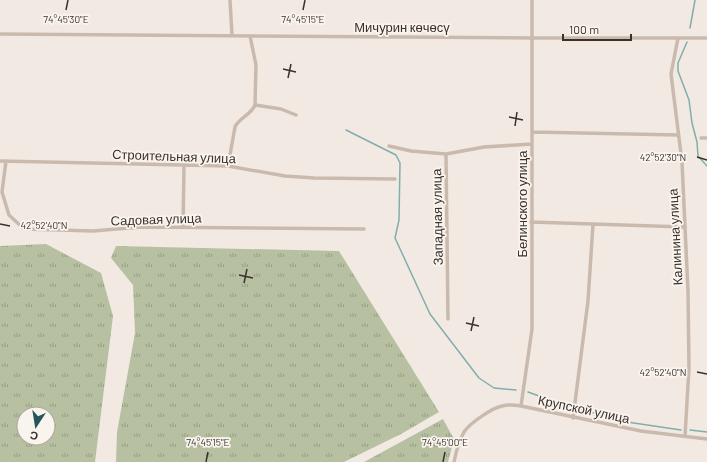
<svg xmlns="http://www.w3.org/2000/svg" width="707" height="462" viewBox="0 0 707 462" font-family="Barlow,sans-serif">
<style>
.grass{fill:url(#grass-tufts);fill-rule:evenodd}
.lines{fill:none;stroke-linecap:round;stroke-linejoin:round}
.stream{stroke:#82adae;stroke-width:1.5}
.street{stroke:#cabaae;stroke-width:3.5}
.ticks{fill:none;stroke:#3a302c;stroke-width:1.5}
.labels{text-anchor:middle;stroke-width:3.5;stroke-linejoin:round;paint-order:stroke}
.street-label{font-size:13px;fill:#3a302c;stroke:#faf4ef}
.ticks-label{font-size:10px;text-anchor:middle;fill:#3a302c;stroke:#faf4ef;stroke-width:3.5;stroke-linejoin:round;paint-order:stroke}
</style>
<defs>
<pattern id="grass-tufts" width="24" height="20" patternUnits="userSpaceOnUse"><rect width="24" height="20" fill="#b7c1a2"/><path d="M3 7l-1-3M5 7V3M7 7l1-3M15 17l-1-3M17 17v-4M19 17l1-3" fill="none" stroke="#969d84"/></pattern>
</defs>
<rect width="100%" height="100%" fill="#f2eae2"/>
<path class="grass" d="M 46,244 L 101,273 L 113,316 L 95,462 L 0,462 L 0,246 ZM 24,414 L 48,414 L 48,438 L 24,438 Z
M 116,246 L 339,251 L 439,412 L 401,434 L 344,462 L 116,462 L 117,432 L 135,333 L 133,285 L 111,258 Z
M 443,419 L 454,439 L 448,462 L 364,462 Z"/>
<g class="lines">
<path class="stream" d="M 690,28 L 695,0
M 687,42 L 678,63 L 678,71 L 689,100 L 692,123 L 697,142 L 698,156 L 707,166
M 346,130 L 396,155 L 400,163 L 399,220 L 395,238 L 430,314 L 479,378 L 494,388 L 516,390
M 528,392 L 570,407
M 579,409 L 627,422 L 681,430
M 690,430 L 707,432"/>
<path class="street" d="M 230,0 L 232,35
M 0,34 L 532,38 L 707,38
M 678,38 L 671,74 L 682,162 L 688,291 L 689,368 L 685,436
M 255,105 L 281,109 L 296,115
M 532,132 L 678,135
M 701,138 L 707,138
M 389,146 L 411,151 L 446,154
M 0,161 L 228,166 L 285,176 L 314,178 L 395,179
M 6,161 L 2,192 L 9,215 L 24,229 L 93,231 L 141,227 L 364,229
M 228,166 L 235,127 C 239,118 251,115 255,105 L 256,65 L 250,36
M 531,222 L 684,227
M 183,227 L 184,165
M 448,319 L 446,154 L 484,147 L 532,144
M 521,406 L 532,329 L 532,0
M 573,418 L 588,301 L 593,224
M 454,462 C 456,452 459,441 464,432 C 470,423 492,408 502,406 C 509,404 515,405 521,406 L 641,431 L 707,439"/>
</g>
<path class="ticks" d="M 66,10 L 68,0M 303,10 L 305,0M 283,69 L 296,72M 288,78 L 291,64M 509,117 L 523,120M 515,126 L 517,112M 697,157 L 707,160M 0,224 L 10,226M 239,275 L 253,278M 244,283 L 247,269M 466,323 L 479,326M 471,331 L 474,317M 697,372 L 707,374M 206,462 L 208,452M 443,462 L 445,452"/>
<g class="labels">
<g class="street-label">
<text x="402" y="32">Мичурин көчөсү</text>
<text transform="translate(174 156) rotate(2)" y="5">Строительная улица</text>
<text transform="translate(522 204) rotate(-90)" y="5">Белинского улица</text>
<text transform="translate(437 217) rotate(-91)" y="5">Западная улица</text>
<text transform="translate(156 219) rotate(-2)" y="5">Садовая улица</text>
<text transform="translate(675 237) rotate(-93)" y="5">Калинина улица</text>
<text transform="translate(584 409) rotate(12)" y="5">Крупской улица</text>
</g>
</g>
<g class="ticks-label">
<text x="66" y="23">74°45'30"E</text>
<text x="303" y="23">74°45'15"E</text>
<text x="663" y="161">42°52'30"N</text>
<text x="44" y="229">42°52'40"N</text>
<text x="663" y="376">42°52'40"N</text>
<text x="208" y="446">74°45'15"E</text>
<text x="445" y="446">74°45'00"E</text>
</g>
<g transform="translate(36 426) rotate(192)"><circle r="19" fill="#faf4ef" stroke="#ada6a1"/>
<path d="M0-3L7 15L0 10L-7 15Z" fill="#235759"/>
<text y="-6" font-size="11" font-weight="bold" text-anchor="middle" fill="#3a302c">С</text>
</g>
<path d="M563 34v6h68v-6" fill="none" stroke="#3a302c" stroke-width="2"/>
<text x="569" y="34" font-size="12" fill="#3a302c" stroke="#faf4ef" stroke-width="3" paint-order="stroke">100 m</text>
</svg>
